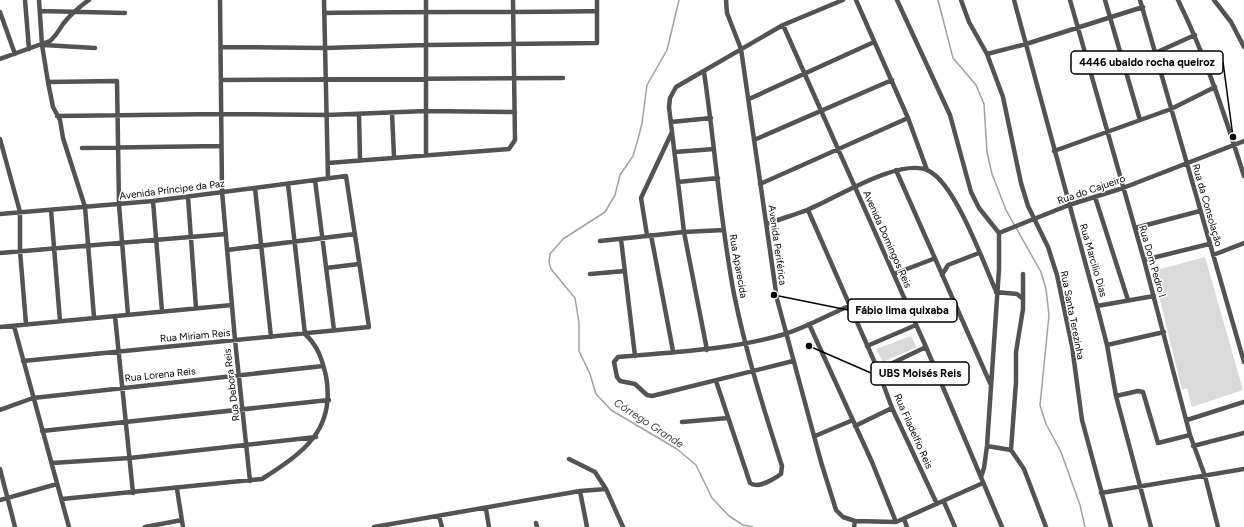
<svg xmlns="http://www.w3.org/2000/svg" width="1244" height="527" viewBox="0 0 1244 527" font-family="Figtree,sans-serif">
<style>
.green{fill:#dadada}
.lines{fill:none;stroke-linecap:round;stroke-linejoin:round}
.stream{stroke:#a1a1a1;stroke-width:1.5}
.minor{stroke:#535353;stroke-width:4.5}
.labels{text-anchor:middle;stroke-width:3;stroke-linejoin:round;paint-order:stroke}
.street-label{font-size:10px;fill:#000;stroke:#fff}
.water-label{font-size:11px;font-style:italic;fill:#424242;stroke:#fff}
.leader{fill:none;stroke:#000;stroke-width:1.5}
.callout-dot{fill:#000;stroke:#fff;stroke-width:1.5}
.callout{fill:#fff;stroke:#000;stroke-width:1.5}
.callout-label{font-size:11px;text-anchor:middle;font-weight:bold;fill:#000}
</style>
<rect width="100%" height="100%" fill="#fff"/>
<path class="green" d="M 1205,257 L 1243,390 L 1192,407 L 1187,388 L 1182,390 L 1153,271 Z
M 911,336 L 917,347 L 883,362 L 876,349 Z"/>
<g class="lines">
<path class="stream" d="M 679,0 L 667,50 L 647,85 L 642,123 L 638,139 L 633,156 L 620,175 L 615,195 L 605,212 L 563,239 L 550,254 L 549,262 L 551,269 L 575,298 L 579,323 L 579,351 L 590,374 L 596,394 L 611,410 L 677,449 L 696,465 L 712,498 L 729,516 L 743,525 L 753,527
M 938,0 L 953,58 L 976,85 L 984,104 L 987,152 L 992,174 L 1006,210 L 1041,272 L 1046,289 L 1049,315 L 1040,405 L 1046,424 L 1061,452 L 1080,505 L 1085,527"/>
<path class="minor" d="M 25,0 L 29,49
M 39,0 L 42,45 L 48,82
M 220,0 L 222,191 L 235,340 L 250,481
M 324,0 L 328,178
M 726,0 L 727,13 L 741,49 L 777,299 L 821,462 L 836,510 L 843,517 L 855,521 L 896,522 L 983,483
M 856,0 L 908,118 L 927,170
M 897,0 L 950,115 L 971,192 L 979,208 L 999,233
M 961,0 L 969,22 L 987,54 L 1003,97 L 1021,183 L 1028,206 L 1048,247 L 1057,275 L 1072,346 L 1082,420 L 1111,527
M 1014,0 L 1097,306 L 1107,345 L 1116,396 L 1151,527
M 1070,0 L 1144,260 L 1190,435 L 1205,476 L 1218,527
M 1105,0 L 1140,120
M 1140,0 L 1244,362
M 1178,0 C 1206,57 1225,116 1244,176
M 1214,0 L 1231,22 L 1244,47
M 40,11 L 125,13
M 0,12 L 15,54
M 324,13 C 415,11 506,13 597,11
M 783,25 L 926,347 L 1002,527
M 44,45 L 95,48
M 221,47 L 325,48 L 426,45 L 597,43 L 597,0
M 1155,53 L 1195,35
M 987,54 L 1026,44 L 1143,7
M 0,59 L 50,41 C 56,36 59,30 63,24 C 70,15 79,7 89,0
M 704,72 C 715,146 720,221 734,294 C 746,353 764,410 782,466 L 781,474 C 774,479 758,489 750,483 L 716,381
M 221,80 L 563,78
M 749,99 L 874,42
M 392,113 L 394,157
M 359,114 L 360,160
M 57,116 L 221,114 L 327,115 L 426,111 L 515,112
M 671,122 L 711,118
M 0,139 L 20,212 L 20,251 L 26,324
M 754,140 L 892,80
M 82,148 L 220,146
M 1054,151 L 1171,109 L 1215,87
M 675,152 L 714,149
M 426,154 L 426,0
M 328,163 L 509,149 L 515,140 L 513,0
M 896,170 L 990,383
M 315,180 L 334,330
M 678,182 L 718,178
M 760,184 L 908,118
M 255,188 L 271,337
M 188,197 L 196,308
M 1095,197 L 1128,300
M 153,201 L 162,311
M 51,210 L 60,321
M 808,210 L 878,370 L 892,408 L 937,504
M 0,214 L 153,201 L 346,176 L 369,327 L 23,361
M 767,224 C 780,219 794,215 807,210 C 835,199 901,156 929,171 C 956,185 983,262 996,291
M 1135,228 L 1200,211
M 647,235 L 641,198 L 672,132
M 651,235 L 673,351
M 621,239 L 635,356
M 600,241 L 684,232 L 724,230
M 227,250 L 355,234
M 0,253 L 226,234
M 1213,255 L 1244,243
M 1144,260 L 1209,244
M 326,268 L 359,264
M 590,274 L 625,271
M 894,274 L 933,259
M 1023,274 L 1023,309 L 1016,352 L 1016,382 L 1011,450 L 1024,469 L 1046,527
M 942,275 L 948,265 L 979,253
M 996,292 L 1017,294 L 1023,299
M 1097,306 L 1154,296
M 115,316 L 133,493
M 94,317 L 85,207 L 63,138 L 60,120 L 53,107 L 48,82 L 117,81 L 119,205 L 128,315
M 809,324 L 872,462 L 896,522
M 14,326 L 69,527
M 0,327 L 232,305
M 1107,345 L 1164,332
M 867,346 L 916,325
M 707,350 L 684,232 L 669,107 L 670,98 L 676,87 L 783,25 L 843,0
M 793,361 L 652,396 L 647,395 L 635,384 L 620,381 L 617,377 L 614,362 L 618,357 C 674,352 731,350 785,334 C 807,327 828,315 849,306
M 878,370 L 926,347
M 1116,396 L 1138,391 L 1143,392 L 1158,443 L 1190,435
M 0,410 L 33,398 L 323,366
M 1187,420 L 1244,402
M 682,422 L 728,418
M 855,426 L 892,408
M 42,431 L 329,400
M 815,436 L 853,420
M 987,446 L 1011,450
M 1193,446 L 1244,433
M 569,459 L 595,472 L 606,489 L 623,527
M 52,463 L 130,458 L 316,437
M 0,469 L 15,527
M 981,477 L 984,468 L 987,446 L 999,269 L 999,233 L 1069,205 L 1123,188 L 1244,141
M 177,489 L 183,527
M 580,491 L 587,527
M 1101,493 L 1244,469
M 62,499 L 262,479 C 303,453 336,430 326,376 C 322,359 318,346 305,334 L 288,184
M 0,500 L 57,484
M 944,502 L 955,527
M 486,509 L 489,527
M 439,516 L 442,527
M 904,519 L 907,527
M 536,523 L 537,527
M 145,527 L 182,520
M 374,527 L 580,491 L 606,489
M 854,527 L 855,521"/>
</g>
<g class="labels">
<g class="street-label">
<text transform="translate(172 189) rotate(-7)" y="4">Avenida Príncipe da Paz</text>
<text transform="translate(1091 189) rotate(-19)" y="4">Rua do Cajueiro</text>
<text transform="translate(1208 205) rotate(74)" y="4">Rua da Consolação</text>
<text transform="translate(888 239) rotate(66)" y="4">Avenida Domingos Reis</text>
<text transform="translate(778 245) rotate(82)" y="4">Avenida Periférica</text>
<text transform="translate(1094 260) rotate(74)" y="4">Rua Marcilio Dias</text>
<text transform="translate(1153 261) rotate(74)" y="4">Rua Dom Pedro I</text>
<text transform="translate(739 266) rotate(80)" y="4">Rua Aparecida</text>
<text transform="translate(1073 315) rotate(79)" y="4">Rua Santa Terezinha</text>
<text transform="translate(195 335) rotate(-5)" y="4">Rua Miriam Reis</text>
<text transform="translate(160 374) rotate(-6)" y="4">Rua Lorena Reis</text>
<text transform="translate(231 385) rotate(-97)" y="4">Rua Debora Reis</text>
<text transform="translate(914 431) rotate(66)" y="4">Rua Filadelfio Reis</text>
</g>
<g class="water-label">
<text transform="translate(649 423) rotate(33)" y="4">Córrego Grande</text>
</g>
</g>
<path class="leader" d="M1233 137L1223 62M774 295L848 310M809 346L871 373"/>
<g class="callout-dot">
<circle cx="1233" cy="137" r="4"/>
<circle cx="774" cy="295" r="4"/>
<circle cx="809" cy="346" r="4"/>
</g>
<g class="callout">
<rect x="1071" y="51" width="152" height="23" rx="4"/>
<rect x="848" y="299" width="109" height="23" rx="4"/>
<rect x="871" y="362" width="98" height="23" rx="4"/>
</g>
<g class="callout-label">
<text x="1147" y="66">4446 ubaldo rocha queiroz</text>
<text x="902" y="314">Fábio lima quixaba</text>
<text x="920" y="377">UBS Moisés Reis</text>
</g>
</svg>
